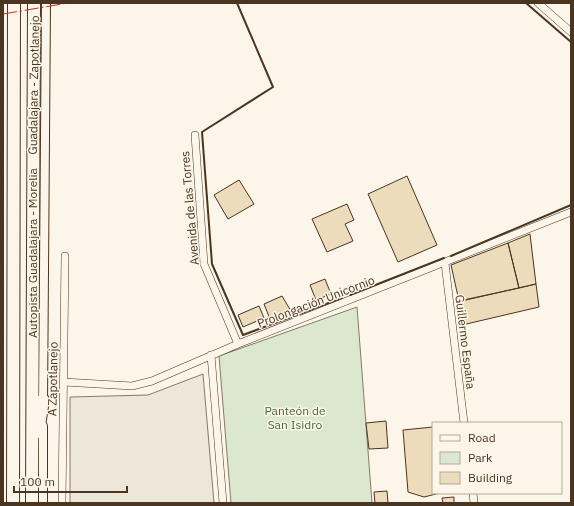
<svg xmlns="http://www.w3.org/2000/svg" width="574" height="506" viewBox="0 0 574 506" font-family="'IBM Plex Sans',sans-serif">
<style>
.green{fill:#dce7d0;stroke:#887966}
.parking{fill:#ede7d9;stroke:#887966}
.building{fill:#ecdcbc;stroke:#4a3520}
.lines{fill:none;stroke-linecap:round;stroke-linejoin:round}
.minor-casing{stroke:#4a3520;stroke-width:8}
.tertiary-casing{stroke:#4a3520;stroke-width:10}
.motorway-casing{stroke:#4a3520;stroke-width:14}
.minor{stroke:#fbf6e9;stroke-width:7}
.tertiary{stroke:#fbf6e9;stroke-width:8}
.motorway{stroke:#fbf6e9;stroke-width:12}
.wall{stroke:#4a3520;stroke-width:2}
.power{stroke:#c62828;stroke-width:1;stroke-dasharray:14 3 2 3;stroke-linecap:butt}
.labels{text-anchor:middle;stroke-width:3;stroke-linejoin:round;paint-order:stroke}
.street-label{font-size:12px;fill:#4a3520;stroke:#fbf6e9}
.park-label{font-size:12px;fill:#436837;stroke:#fbf6e9}
</style>
<rect width="100%" height="100%" fill="#fbf6e9"/>
<path class="green" d="M 357,307 L 372,503 L 231,503 L 219,356 Z"/>
<path class="parking" d="M 203,374 L 214,503 L 70,503 L 70,397 L 148,395 Z"/>
<path class="building" d="M 407,176 L 437,245 L 398,262 L 368,194 Z
M 239,180 L 254,204 L 228,219 L 214,195 Z
M 347,204 L 354,220 L 345,224 L 353,241 L 327,252 L 312,219 Z
M 530,234 L 536,284 L 519,288 L 508,243 Z
M 508,243 L 519,288 L 459,301 L 451,265 Z
M 325,279 L 331,294 L 316,300 L 310,285 Z
M 536,284 L 539,307 L 462,325 L 457,302 Z
M 282,296 L 291,311 L 270,319 L 264,304 Z
M 259,306 L 264,318 L 243,327 L 238,315 Z
M 386,421 L 388,448 L 369,449 L 366,423 Z
M 433,427 L 433,493 L 440,493 L 424,497 L 408,492 L 403,430 Z
M 387,491 L 388,503 L 375,503 L 374,492 Z
M 454,497 L 454,503 L 443,503 L 442,498 Z"/>
<g class="lines">
<g class="minor-casing">
<path id="minor" d="M 538,3 L 571,32
M 195,135 L 204,264 L 238,344
M 445,263 L 464,423
M 211,355 L 223,503
M 64,382 L 132,386 L 152,381 L 238,344 L 571,212
M 473,493 L 474,503
M 62,503 L 65,256"/>
</g>
<g class="tertiary-casing">
<path id="tertiary" d="M 43,404 L 46,3
M 43,503 L 43,426"/>
</g>
<g class="motorway-casing">
<path id="motorway" d="M 38,432 L 43,400
M 13,503 L 14,3
M 32,503 L 34,3"/>
</g>
<use href="#minor" class="minor"/>
<use href="#tertiary" class="tertiary"/>
<use href="#motorway" class="motorway"/>
<path class="wall" d="M 237,3 L 273,87 L 202,132 L 212,264 L 243,335 L 342,298
M 526,3 L 571,42
M 451,256 L 571,205
M 350,295 L 444,258"/>
<path class="power" d="M 3,14 L 68,3"/>
</g>
<g class="labels">
<g class="street-label">
<text transform="translate(34 85) rotate(-89)" y="4">Guadalajara - Zapotlanejo</text>
<text transform="translate(190 208) rotate(-95)" y="4">Avenida de las Torres</text>
<text transform="translate(33 253) rotate(-90)" y="4">Autopista Guadalajara - Morelia</text>
<text transform="translate(316 302) rotate(-21)" y="4">Prolongación Unicornio</text>
<text transform="translate(465 342) rotate(83)" y="4">Guillermo España</text>
<text transform="translate(53 379) rotate(-89)" y="4">A Zapotlanejo</text>
</g>
<g class="park-label">
<text x="295" y="415">Panteón de<tspan x="295" dy="14">San Isidro</tspan></text>
</g>
</g>
<rect width="574" height="506" fill="none" stroke="#4a3520" stroke-width="8"/>
<rect x="432" y="422" width="130" height="72" fill="#fbf6e9" stroke="#b4a999"/>
<rect x="440" y="435" width="20" height="6" fill="#fbf6e9" stroke="#b4a999"/>
<text x="468" y="442" font-size="12" fill="#4a3520">Road</text>
<rect x="440" y="452" width="20" height="12" fill="#dce7d0" stroke="#b4a999"/>
<text x="468" y="462" font-size="12" fill="#4a3520">Park</text>
<rect x="440" y="472" width="20" height="12" fill="#ecdcbc" stroke="#b4a999"/>
<text x="468" y="482" font-size="12" fill="#4a3520">Building</text>
<path d="M14 486v6h113v-6" fill="none" stroke="#4a3520" stroke-width="2"/>
<text x="20" y="486" font-size="12" fill="#4a3520" stroke="#fbf6e9" stroke-width="3" paint-order="stroke">100 m</text>
</svg>
